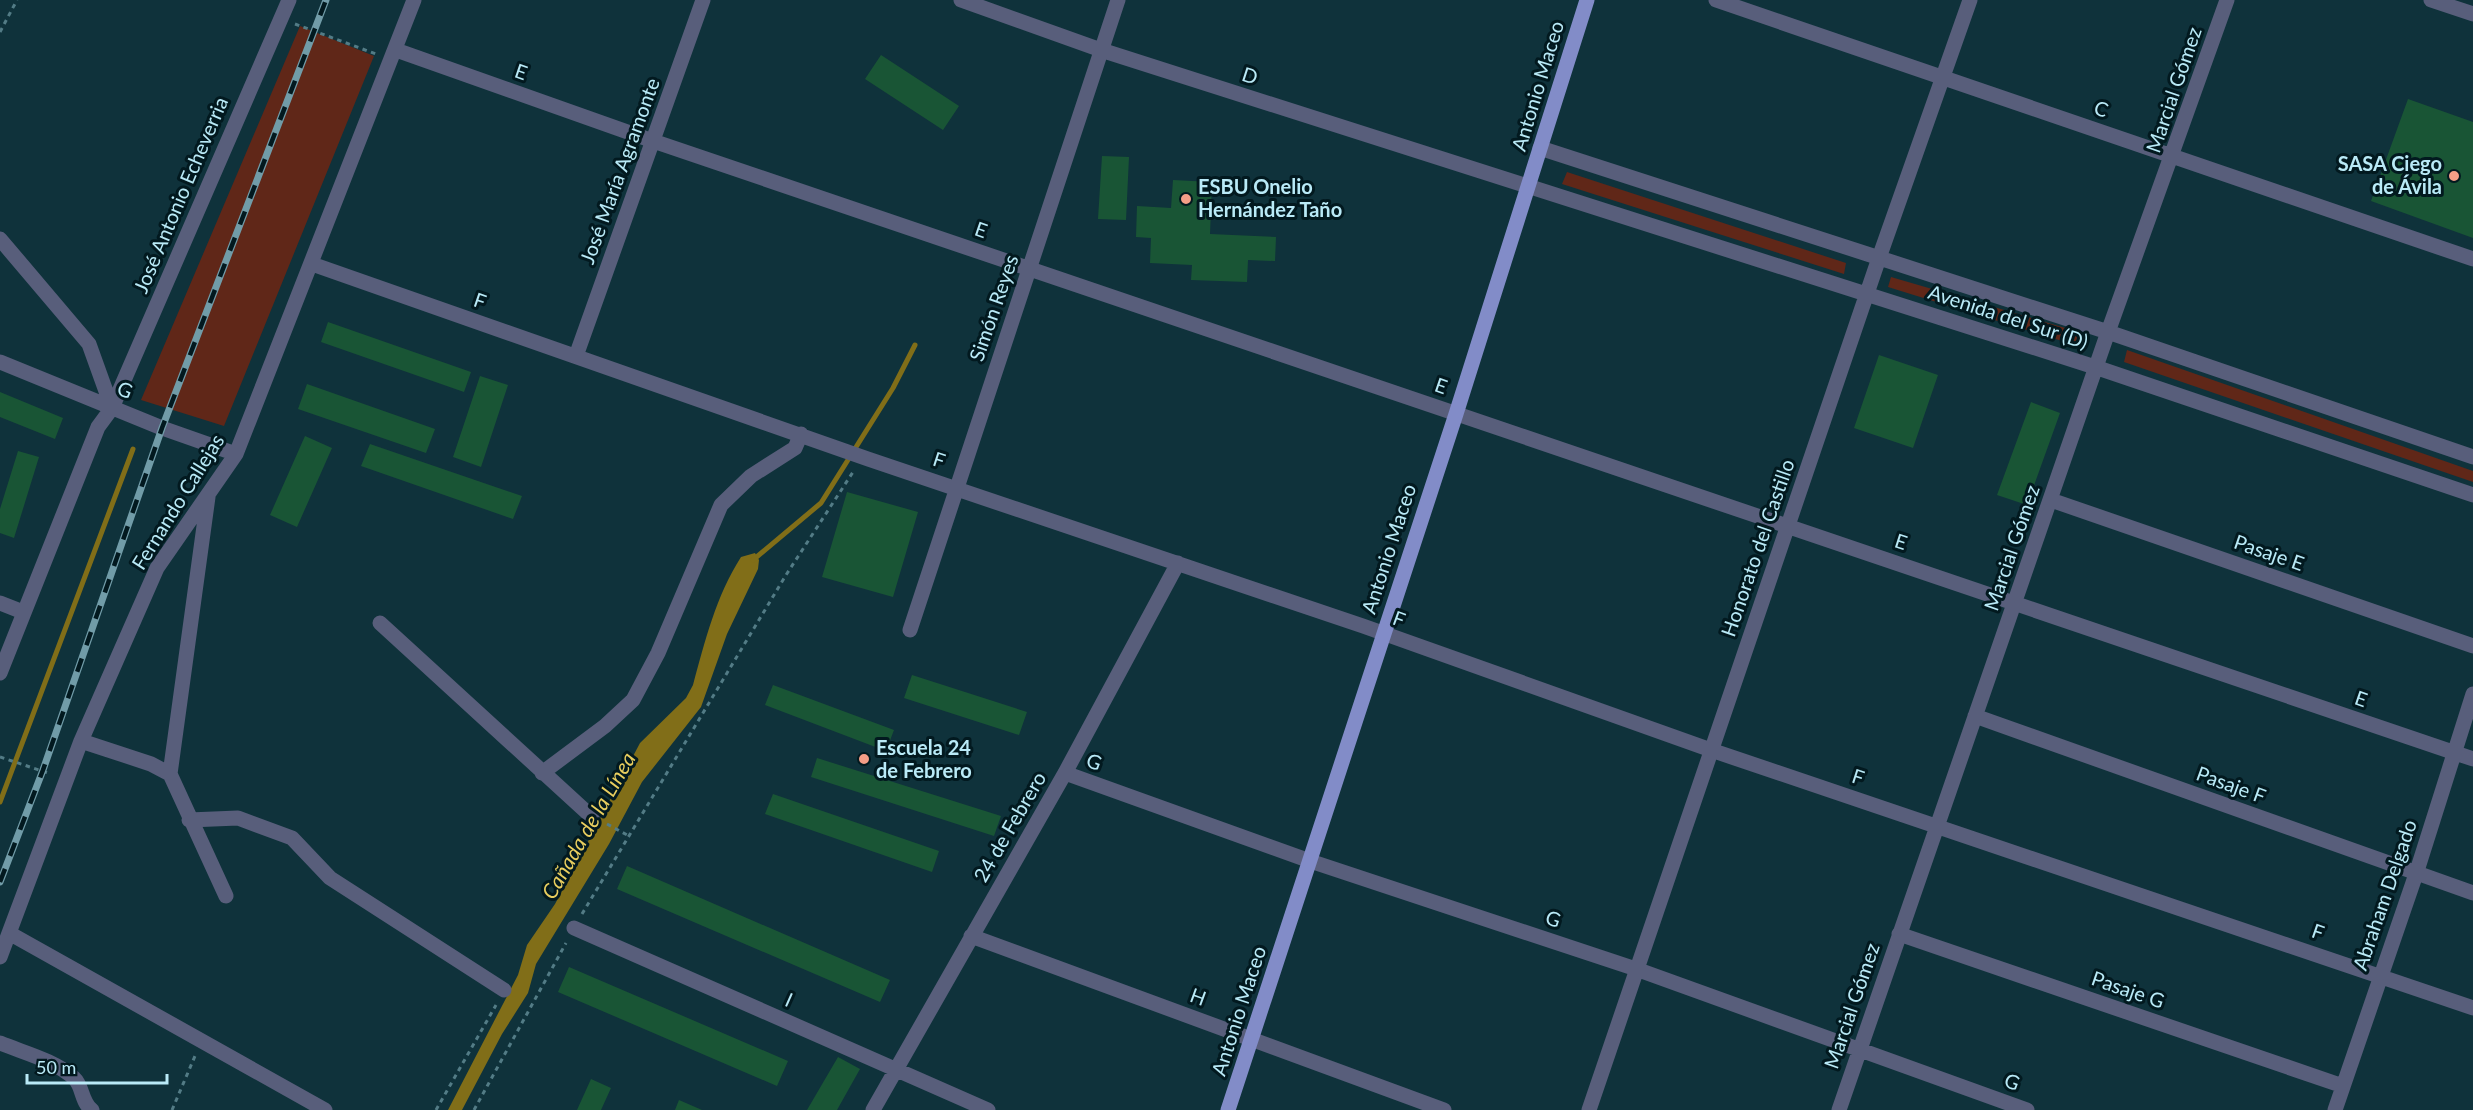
<svg xmlns="http://www.w3.org/2000/svg" width="2473" height="1110" viewBox="0 0 2473 1110" font-family="Lato,sans-serif">
<style>
.green{fill:#602718}
.water{fill:#816e18}
.lines{fill:none;stroke-linecap:round;stroke-linejoin:round}
.stream{stroke:#816e18;stroke-width:5}
.building{fill:#195535}
.path{stroke:#537c86;stroke-width:3;stroke-dasharray:4.5 4.5;stroke-linecap:butt}
.minor{stroke:#585e7b;stroke-width:15}
.major{stroke:#828cc8;stroke-width:15}
.rail-casing{stroke:#719ca8;stroke-width:7}
.rail{stroke:#02191f;stroke-width:4.5;stroke-dasharray:14;stroke-linecap:butt}
.poi-dot{fill:#f49e87;stroke:#02191f;stroke-width:2}
.labels{text-anchor:middle;stroke-width:6;stroke-linejoin:round;paint-order:stroke}
.street-label{font-size:20px;fill:#b9eaf7;stroke:#02191f}
.poi-label{font-size:20px;font-weight:bold;fill:#b9eaf7;stroke:#02191f;text-anchor:start}
.water-label{font-size:21px;font-style:italic;fill:#e8ce5f;stroke:#02191f}
</style>
<rect width="100%" height="100%" fill="#0f323b"/>
<path class="green" d="M 300,26 L 374,56 L 224,426 L 141,400 Z
M 1567,172 L 1846,263 L 1844,274 L 1562,184 Z
M 1891,277 L 2079,332 L 2075,345 L 1888,287 Z
M 2127,350 L 2473,471 L 2473,482 L 2124,362 Z"/>
<path class="water" d="M 755,553 L 759,560 L 758,569 L 727,634 L 701,707 L 642,782 L 609,844 L 536,964 L 528,993 L 502,1034 L 462,1110 L 448,1110 L 518,975 L 527,945 L 555,904 L 640,743 L 686,698 L 693,685 C 705,641 716,596 741,557 Z"/>
<g class="lines">
<path class="stream" d="M 753,560 L 821,503 L 893,388 L 915,345
M 0,802 L 133,449"/>
</g>
<path class="building" d="M 881,55 L 959,106 L 943,130 L 865,79 Z
M 2408,99 L 2473,122 L 2473,238 L 2371,201 Z
M 1102,156 L 1129,157 L 1126,220 L 1098,219 Z
M 1173,180 L 1212,182 L 1210,234 L 1276,237 L 1275,261 L 1248,260 L 1247,282 L 1191,280 L 1192,265 L 1150,263 L 1151,238 L 1136,237 L 1137,206 L 1171,208 Z
M 328,322 L 471,372 L 464,392 L 321,342 Z
M 1879,355 L 1938,375 L 1913,448 L 1854,428 Z
M 480,376 L 508,385 L 481,467 L 453,457 Z
M 307,384 L 435,429 L 426,453 L 298,409 Z
M 0,392 L 63,418 L 55,439 L 0,417 Z
M 2031,402 L 2060,413 L 2027,505 L 1997,495 Z
M 305,436 L 332,448 L 297,527 L 270,515 Z
M 370,444 L 522,496 L 513,519 L 361,466 Z
M 18,451 L 39,457 L 14,538 L 0,533 L 0,509 Z
M 847,492 L 918,512 L 893,597 L 822,577 Z
M 912,675 L 1027,712 L 1019,735 L 904,698 Z
M 773,685 L 894,730 L 886,751 L 765,705 Z
M 817,758 L 1001,816 L 994,836 L 811,777 Z
M 773,794 L 939,851 L 932,872 L 765,814 Z
M 627,866 L 890,980 L 880,1002 L 617,889 Z
M 569,967 L 788,1061 L 777,1086 L 558,992 Z
M 838,1057 L 860,1069 L 837,1110 L 807,1110 Z
M 591,1079 L 611,1088 L 601,1110 L 577,1110 Z
M 679,1100 L 702,1110 L 675,1110 Z"/>
<g class="lines">
<path class="path" d="M 295,24 L 376,54
M 0,32 L 17,0
M 0,757 L 51,774
M 607,824 L 629,836
M 582,914 L 786,575 L 853,472
M 172,1110 L 195,1056
M 436,1110 L 496,1005
M 474,1110 L 566,943"/>
<path class="minor" d="M 961,0 L 1101,50 L 2098,368 L 2473,495
M 1716,0 L 2473,259
M 2431,0 L 2473,14
M 396,50 L 653,141 L 2473,759
M 1540,148 L 2108,332 L 2473,457
M 0,239 L 89,344 L 112,408
M 312,264 L 868,459 L 1363,626 L 1711,750 L 2473,1008
M 576,356 L 703,0
M 0,362 L 162,428 L 236,454
M 208,497 L 170,774 L 226,896
M 2051,500 L 2473,646
M 0,603 L 23,612
M 380,623 L 592,817
M 910,630 L 1118,0
M 0,673 L 98,427 L 112,408 L 289,0
M 1975,716 L 2473,893
M 81,741 L 151,764 L 170,774
M 542,773 L 605,726 L 633,700 L 658,653 L 721,505 L 751,476 L 795,448 L 801,434
M 1065,773 L 1310,861 L 1636,969 L 2027,1110
M 189,820 L 238,818 L 292,838 L 330,878 L 504,990
M 574,928 L 988,1110
M 9,933 L 325,1110
M 1899,934 L 2343,1086
M 971,936 L 1444,1110
M 0,957 L 81,741 L 157,568 L 236,454 L 414,0
M 0,1043 C 24,1053 54,1060 74,1078 C 83,1086 81,1102 92,1110
M 873,1110 L 1065,773 L 1178,563
M 1589,1110 L 1879,258 L 1970,0
M 1839,1110 L 2108,332 L 2227,0
M 2335,1110 L 2416,874 L 2473,694"/>
<path class="major" d="M 1228,1110 L 1456,414 L 1587,0"/>
<g class="rail-casing">
<path id="rail" d="M 0,882 L 43,770 L 162,428 L 326,0"/>
</g>
<use href="#rail" class="rail"/>
</g>
<g class="poi-dot">
<circle cx="2454" cy="176" r="6"/>
<circle cx="1186" cy="199" r="6"/>
<circle cx="864" cy="759" r="6"/>
</g>
<g class="labels">
<g class="street-label">
<text transform="translate(521 72) rotate(19)" y="7">E</text>
<text transform="translate(1250 76) rotate(18)" y="7">D</text>
<text transform="translate(1538 86) rotate(-73)" y="7">Antonio Maceo</text>
<text transform="translate(2174 90) rotate(-71)" y="7">Marcial Gómez</text>
<text transform="translate(2101 109) rotate(19)" y="7">C</text>
<text transform="translate(620 171) rotate(-70)" y="7">José María Agramonte</text>
<text transform="translate(181 195) rotate(-67)" y="7">José Antonio Echeverria</text>
<text transform="translate(981 230) rotate(19)" y="7">E</text>
<text transform="translate(480 301) rotate(19)" y="7">F</text>
<text transform="translate(994 308) rotate(-71)" y="7">Simón Reyes</text>
<text transform="translate(2008 317) rotate(18)" y="7">Avenida del Sur (D)</text>
<text transform="translate(1441 386) rotate(19)" y="7">E</text>
<text transform="translate(125 390) rotate(22)" y="7">G</text>
<text transform="translate(939 460) rotate(18)" y="7">F</text>
<text transform="translate(178 502) rotate(-58)" y="7">Fernando Callejas</text>
<text transform="translate(1901 542) rotate(18)" y="7">E</text>
<text transform="translate(1758 548) rotate(-71)" y="7">Honorato del Castillo</text>
<text transform="translate(2012 548) rotate(-71)" y="7">Marcial Gómez</text>
<text transform="translate(1389 549) rotate(-72)" y="7">Antonio Maceo</text>
<text transform="translate(2269 553) rotate(19)" y="7">Pasaje E</text>
<text transform="translate(1399 619) rotate(20)" y="7">F</text>
<text transform="translate(2361 699) rotate(19)" y="7">E</text>
<text transform="translate(1094 762) rotate(20)" y="7">G</text>
<text transform="translate(1858 777) rotate(18)" y="7">F</text>
<text transform="translate(2231 785) rotate(20)" y="7">Pasaje F</text>
<text transform="translate(1010 827) rotate(-60)" y="7">24 de Febrero</text>
<text transform="translate(2385 895) rotate(-71)" y="7">Abraham Delgado</text>
<text transform="translate(1553 919) rotate(18)" y="7">G</text>
<text transform="translate(2318 932) rotate(19)" y="7">F</text>
<text transform="translate(2128 990) rotate(19)" y="7">Pasaje G</text>
<text transform="translate(1198 997) rotate(20)" y="7">H</text>
<text transform="translate(789 1000) rotate(24)" y="7">I</text>
<text transform="translate(1852 1006) rotate(-71)" y="7">Marcial Gómez</text>
<text transform="translate(1239 1011) rotate(-72)" y="7">Antonio Maceo</text>
<text transform="translate(2012 1082) rotate(20)" y="7">G</text>
</g>
<g class="poi-label">
<text x="2442" y="171" text-anchor="end">SASA Ciego<tspan x="2442" dy="23">de Ávila</tspan></text>
<text x="1198" y="194">ESBU Onelio<tspan x="1198" dy="23">Hernández Taño</tspan></text>
<text x="876" y="755">Escuela 24<tspan x="876" dy="23">de Febrero</tspan></text>
</g>
<g class="water-label">
<text transform="translate(589 826) rotate(-60)" y="7">Cañada de la Línea</text>
</g>
</g>
<path d="M27 1074v9h140v-9" fill="none" stroke="#b9eaf7" stroke-width="3"/>
<text x="36" y="1074" font-size="18" fill="#b9eaf7" stroke="#02191f" stroke-width="4.5" paint-order="stroke">50 m</text>
</svg>
